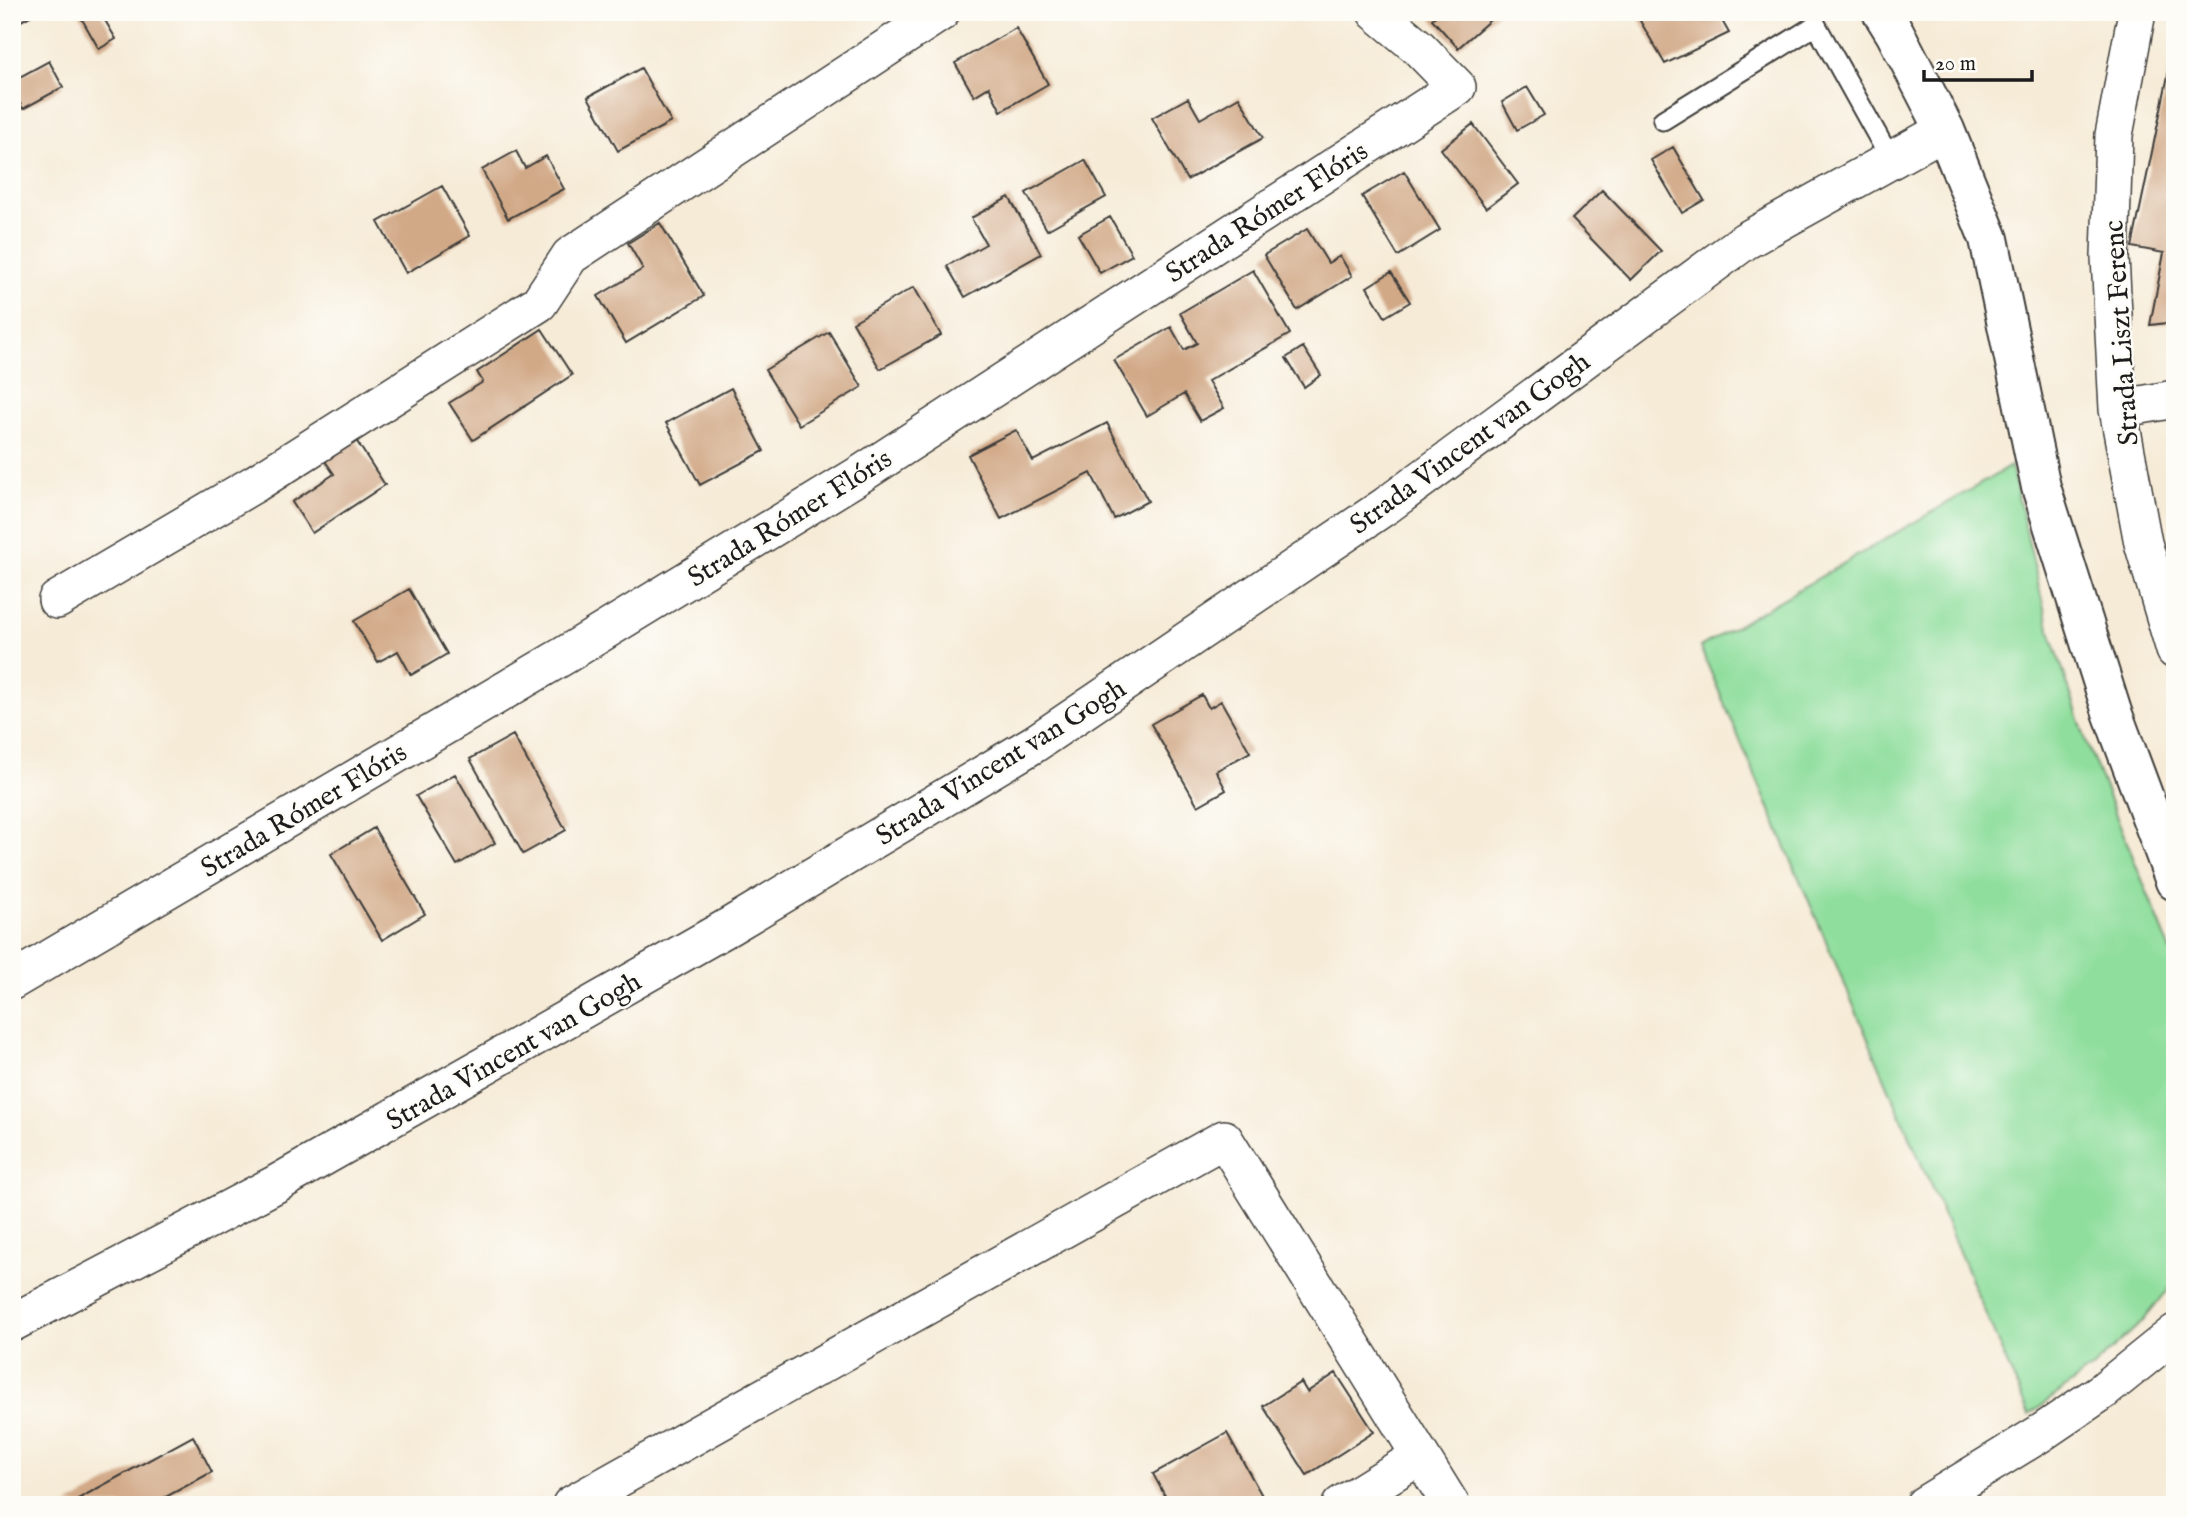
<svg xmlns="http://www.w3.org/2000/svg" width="2187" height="1517" viewBox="0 0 2187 1517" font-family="'IM FELL English',serif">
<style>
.green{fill:#8fde9d;stroke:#567d5c;stroke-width:2}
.building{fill:#d1a987}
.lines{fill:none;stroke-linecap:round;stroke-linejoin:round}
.service-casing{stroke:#3d3b38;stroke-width:23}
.minor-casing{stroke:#3d3b38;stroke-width:40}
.tertiary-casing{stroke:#3d3b38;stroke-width:42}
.service{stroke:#fff;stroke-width:19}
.minor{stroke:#fff;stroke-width:37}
.tertiary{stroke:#fff;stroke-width:38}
.labels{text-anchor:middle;stroke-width:5;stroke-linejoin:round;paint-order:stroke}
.street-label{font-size:28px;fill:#1c1c1c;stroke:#fdfcf7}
</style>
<rect width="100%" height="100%" fill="#fdfcf7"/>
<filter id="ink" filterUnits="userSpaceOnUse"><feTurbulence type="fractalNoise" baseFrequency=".0143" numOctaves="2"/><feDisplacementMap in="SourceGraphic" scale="14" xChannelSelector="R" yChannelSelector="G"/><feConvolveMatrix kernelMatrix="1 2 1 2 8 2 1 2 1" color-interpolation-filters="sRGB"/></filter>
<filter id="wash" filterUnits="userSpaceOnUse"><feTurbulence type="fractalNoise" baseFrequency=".00686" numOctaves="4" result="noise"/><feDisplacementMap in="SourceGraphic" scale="28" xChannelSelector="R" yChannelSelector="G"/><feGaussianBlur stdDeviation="1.57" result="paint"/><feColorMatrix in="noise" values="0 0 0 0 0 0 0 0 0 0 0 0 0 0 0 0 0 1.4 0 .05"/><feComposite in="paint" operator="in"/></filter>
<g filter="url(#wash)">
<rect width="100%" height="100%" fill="#f6ebd7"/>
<path class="green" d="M 2011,466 L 2047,621 L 2087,744 L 2175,961 L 2175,1281 L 2143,1321 L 2092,1368 L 2029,1415 L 1700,647 Z"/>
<g id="blocks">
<path class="building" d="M 12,12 L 31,12 L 32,15 L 12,26 Z
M 81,12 L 100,12 L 116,39 L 99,49 L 79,14 Z
M 1440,12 L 1499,12 L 1458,48 L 1432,19 Z
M 1635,12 L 1717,12 L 1729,33 L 1665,64 Z
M 1016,28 L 1048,84 L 1001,111 L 989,87 L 974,96 L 955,63 Z
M 2174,47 L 2175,322 L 2150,325 L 2164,253 L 2132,247 Z
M 49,61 L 63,87 L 23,109 L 12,89 L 12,81 Z
M 641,68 L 671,122 L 618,151 L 588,97 Z
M 1527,87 L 1544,115 L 1517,130 L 1502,102 Z
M 1239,97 L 1263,138 L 1187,180 L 1152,118 L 1188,98 L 1200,119 Z
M 1473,124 L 1518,184 L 1486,208 L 1441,149 Z
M 1673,147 L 1704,200 L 1682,213 L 1651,160 Z
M 516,151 L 525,168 L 546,156 L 564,189 L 508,219 L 482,170 Z
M 1085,160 L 1106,197 L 1047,230 L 1026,193 Z
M 1404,171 L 1440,230 L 1398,256 L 1362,196 Z
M 442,186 L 470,236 L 406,273 L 378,222 Z
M 1602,190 L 1661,251 L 1631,280 L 1572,219 Z
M 1009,197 L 1041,254 L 965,297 L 947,266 L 986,244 L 971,218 Z
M 1110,217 L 1132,255 L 1100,273 L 1078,235 Z
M 660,223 L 704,296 L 626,343 L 598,296 L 643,269 L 628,243 Z
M 1307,229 L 1328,263 L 1340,256 L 1352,276 L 1297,310 L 1264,255 Z
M 1253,270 L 1290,334 L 1208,381 L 1224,408 L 1200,421 L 1184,394 L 1147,416 L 1114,360 L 1171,327 L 1184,350 L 1197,343 L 1180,313 Z
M 1391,272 L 1410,302 L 1385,317 L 1367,287 Z
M 914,287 L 941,335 L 880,369 L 853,322 Z
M 542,329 L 572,375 L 473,440 L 449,403 L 483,382 L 477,372 Z
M 829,332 L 862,387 L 799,425 L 765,370 Z
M 1303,347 L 1321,375 L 1304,387 L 1286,358 Z
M 731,388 L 764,451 L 700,485 L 666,423 Z
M 1107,423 L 1148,501 L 1114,519 L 1091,473 L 1001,519 L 968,455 L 1016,430 L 1033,461 Z
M 354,437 L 385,485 L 312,533 L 292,502 L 334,474 L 323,458 Z
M 409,589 L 447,654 L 411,675 L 398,651 L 378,662 L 354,621 Z
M 1202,695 L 1209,708 L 1221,701 L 1250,752 L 1216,771 L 1226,790 L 1198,806 L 1151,724 Z
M 513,735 L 566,830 L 523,854 L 470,759 Z
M 455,774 L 495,843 L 457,865 L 416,796 Z
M 374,828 L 425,914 L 382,940 L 331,854 Z
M 1336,1373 L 1374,1432 L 1307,1475 L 1263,1406 L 1301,1382 L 1307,1392 Z
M 1227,1433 L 1265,1501 L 1259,1505 L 1170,1505 L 1153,1474 Z
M 193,1436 L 212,1472 L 151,1505 L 67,1505 Z"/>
</g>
</g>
<g filter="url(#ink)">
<use href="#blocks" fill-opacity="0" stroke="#3d3b38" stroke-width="2"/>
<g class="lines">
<g class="service-casing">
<path id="service" d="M 1663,120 L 1816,25 L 1891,160"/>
</g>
<g class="minor-casing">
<path id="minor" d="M 2137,12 L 2114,135 L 2110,257 L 2118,409 L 2143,543 L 2175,650
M 2118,409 L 2175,399
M 57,600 L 256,483 L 539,303 L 570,256 L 941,12
M 12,981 L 565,655 L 864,472 L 1457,87 L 1418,47 L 1376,12
M 12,1323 L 276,1184 L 730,926 L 1034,744 L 1387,505 L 1745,241 L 1945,130
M 571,1505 L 1224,1139 L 1451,1505
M 1341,1505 L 1420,1456
M 1924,1505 L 2041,1433 L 2103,1391 L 2175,1333"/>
</g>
<g class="tertiary-casing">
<path id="tertiary" d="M 1882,12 L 1895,33 L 1945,130 L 1989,239 L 2041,487 L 2112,712 L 2175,881"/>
</g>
<use href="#service" class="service"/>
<use href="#minor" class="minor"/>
<use href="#tertiary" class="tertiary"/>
</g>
</g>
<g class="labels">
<g class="street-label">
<text transform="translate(1266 211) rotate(-33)" y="10">Strada Rómer Flóris</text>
<text transform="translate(2120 333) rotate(-94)" y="10">Strada Liszt Ferenc</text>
<text transform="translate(1469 442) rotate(-36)" y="10">Strada Vincent van Gogh</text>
<text transform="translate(789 517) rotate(-32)" y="10">Strada Rómer Flóris</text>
<text transform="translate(1000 761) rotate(-32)" y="10">Strada Vincent van Gogh</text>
<text transform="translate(303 809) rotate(-31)" y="10">Strada Rómer Flóris</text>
<text transform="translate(513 1050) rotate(-30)" y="10">Strada Vincent van Gogh</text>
</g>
</g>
<rect width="2187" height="1517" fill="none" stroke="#fdfcf7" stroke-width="42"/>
<path d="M1924 70v10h108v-10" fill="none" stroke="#1c1c1c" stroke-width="3.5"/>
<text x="1935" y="70" font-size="21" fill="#1c1c1c" stroke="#fdfcf7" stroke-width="5" paint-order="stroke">20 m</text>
</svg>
